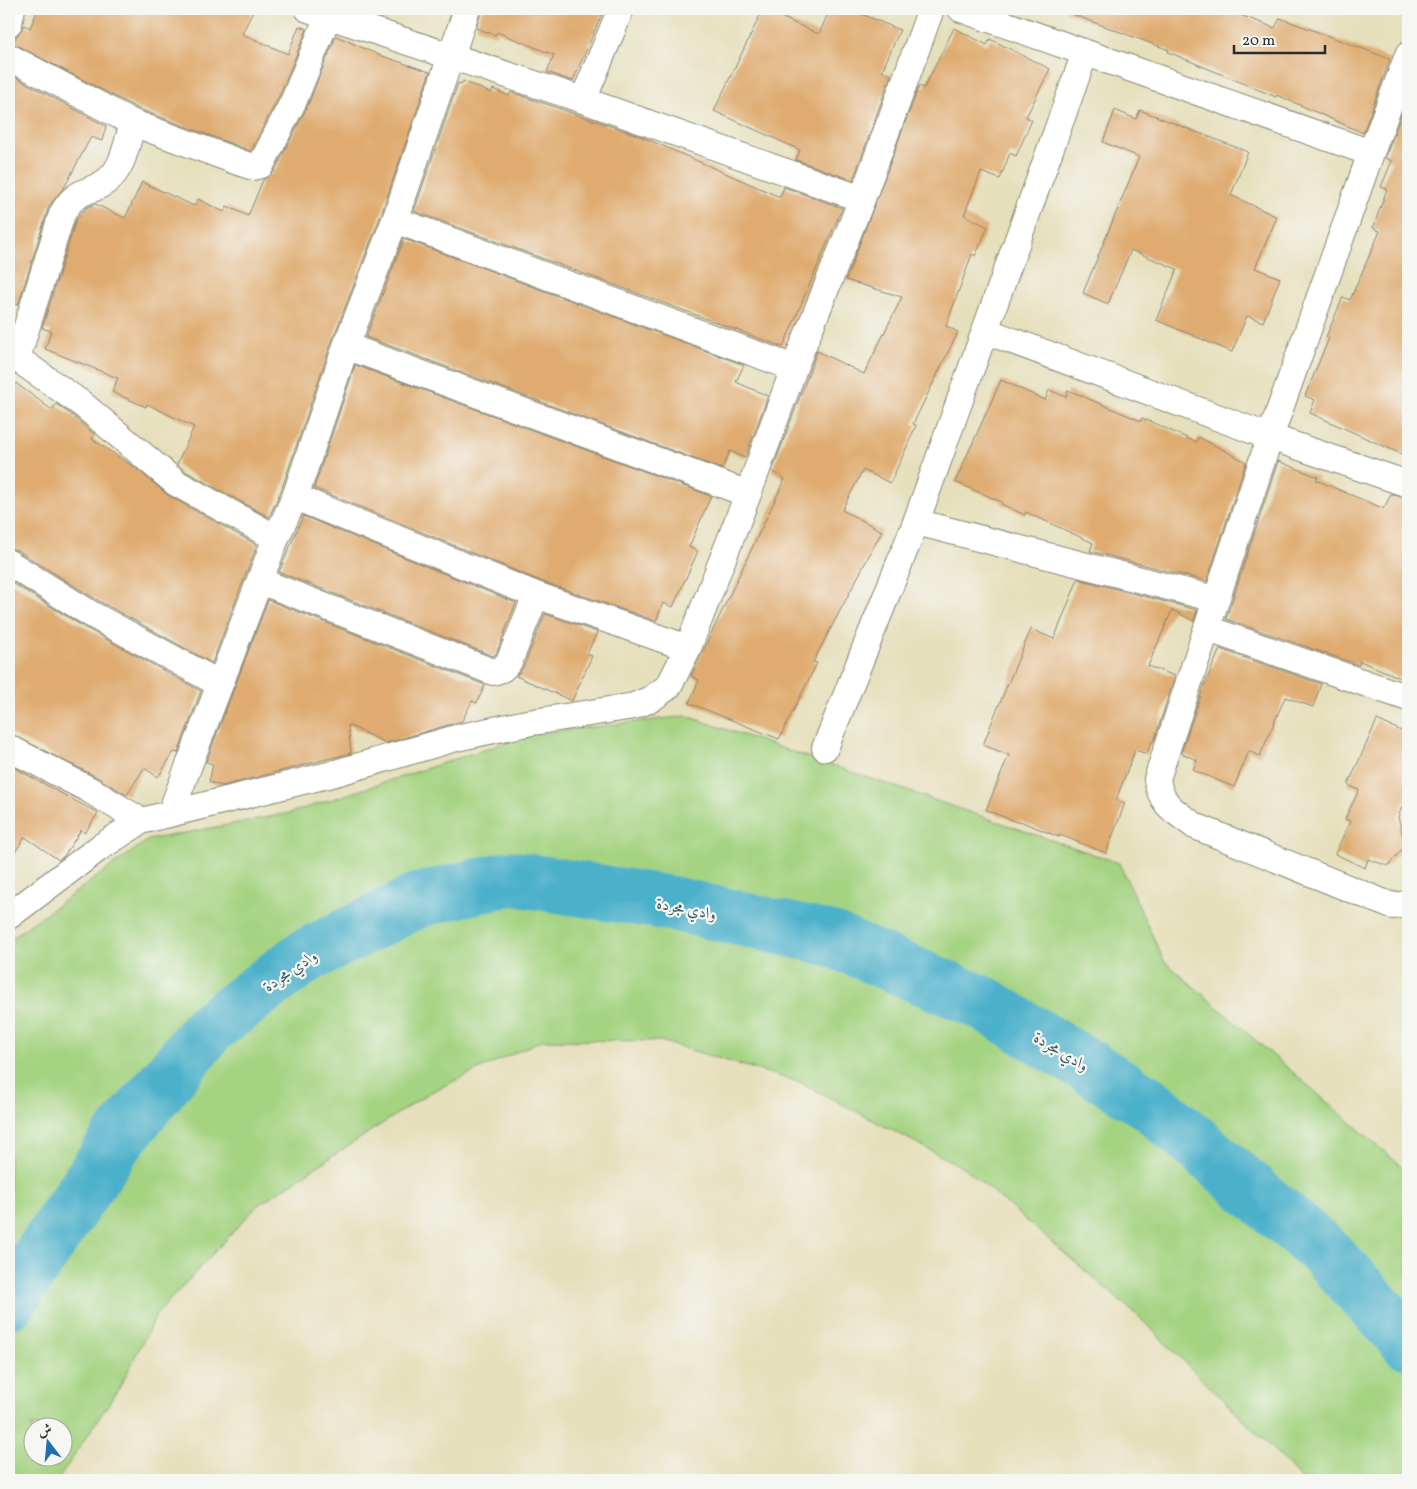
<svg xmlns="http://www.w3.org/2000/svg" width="1417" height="1489" viewBox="0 0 1417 1489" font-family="Vollkorn,Amiri,serif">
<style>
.green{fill:#a4d381;stroke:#687f56;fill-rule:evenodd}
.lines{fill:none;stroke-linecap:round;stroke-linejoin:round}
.river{stroke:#4bb0ca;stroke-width:55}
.building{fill:#dfab6f}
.street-casing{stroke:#888573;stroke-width:28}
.street{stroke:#fff;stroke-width:26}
.labels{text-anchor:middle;stroke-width:4.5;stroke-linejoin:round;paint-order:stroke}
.water-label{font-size:16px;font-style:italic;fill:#365a63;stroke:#f6f6f2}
</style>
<rect width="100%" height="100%" fill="#f6f6f2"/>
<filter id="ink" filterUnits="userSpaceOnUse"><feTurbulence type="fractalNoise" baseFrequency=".02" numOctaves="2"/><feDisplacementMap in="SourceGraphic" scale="10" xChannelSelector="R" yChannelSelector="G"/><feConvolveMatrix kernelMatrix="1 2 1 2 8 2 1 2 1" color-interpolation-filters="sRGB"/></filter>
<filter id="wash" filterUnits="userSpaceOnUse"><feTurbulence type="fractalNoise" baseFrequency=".0096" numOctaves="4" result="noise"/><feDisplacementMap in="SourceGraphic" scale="20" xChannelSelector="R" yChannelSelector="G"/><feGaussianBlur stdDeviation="1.12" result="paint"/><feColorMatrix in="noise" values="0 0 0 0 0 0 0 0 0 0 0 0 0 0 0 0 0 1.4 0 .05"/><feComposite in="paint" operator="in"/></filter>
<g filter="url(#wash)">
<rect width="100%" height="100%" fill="#e6dfbb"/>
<path class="green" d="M 687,716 L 1119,863 L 1164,961 L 1408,1172 L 1408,1480 L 1301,1480 L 1286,1462 L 1138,1316 L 966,1169 L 802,1083 L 660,1041 L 542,1040 L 429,1093 L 258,1205 L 156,1315 L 121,1385 L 58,1480 L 9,1480 L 9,940 L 148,840 L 290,813 L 532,734 ZM 32,1426 L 62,1426 L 62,1456 L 32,1456 Z"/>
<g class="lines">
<path class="river" d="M 9,1302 L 116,1142 L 209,1028 L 304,957 L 419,900 L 511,878 L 674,904 L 831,939 L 985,1004 L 1150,1104 L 1326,1253 L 1408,1342"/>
</g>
<g id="blocks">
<path class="building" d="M 38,9 L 254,9 L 242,34 L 288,54 L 299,26 L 307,29 L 280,94 L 251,151 L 139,109 L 12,43 L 24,25 L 30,28 Z
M 482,9 L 604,9 L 573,81 L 547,72 L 554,55 L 497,32 L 495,35 L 476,28 Z
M 763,9 L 819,34 L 830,9 L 850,9 L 900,30 L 882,71 L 891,75 L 853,180 L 796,160 L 800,150 L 714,111 Z
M 1066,9 L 1224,9 L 1275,28 L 1280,18 L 1390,59 L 1363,133 L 1277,95 L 1276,97 L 1168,52 L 1169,50 L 1066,12 Z
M 954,28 L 987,45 L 990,39 L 1050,69 L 1026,117 L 1032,120 L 1016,156 L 1010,153 L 1000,179 L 981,172 L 964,215 L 988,227 L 975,256 L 972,254 L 946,326 L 958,332 L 913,424 L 916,425 L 905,451 L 890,483 L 863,470 L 842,510 L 882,531 L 813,662 L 817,663 L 779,739 L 689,703 L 699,680 L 691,676 L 785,479 L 772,471 L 817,351 L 864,374 L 902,297 L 846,280 L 919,86 L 924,88 Z
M 336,36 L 379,55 L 430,72 L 381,215 L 332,341 L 281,491 L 269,517 L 185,471 L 177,464 L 194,427 L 147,404 L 146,407 L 112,392 L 118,378 L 45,349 L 51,331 L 42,328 L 76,220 L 86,208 L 95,204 L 125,218 L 142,182 L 194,206 L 198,199 L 224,212 L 227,206 L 248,216 L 263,180 L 274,172 L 307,107 Z
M 9,74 L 106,126 L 102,141 L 91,137 L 65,186 L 49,206 L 18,305 L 9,301 Z
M 463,81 L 491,93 L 493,89 L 509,96 L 511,92 L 640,136 L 780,197 L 784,187 L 842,208 L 783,347 L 414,211 L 458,83 L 461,84 Z
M 1408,97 L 1408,457 L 1310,413 L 1315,400 L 1305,396 L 1329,338 L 1326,337 L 1343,297 L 1350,300 L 1380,231 L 1373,228 L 1387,189 L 1381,187 L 1392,161 L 1385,158 Z
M 1115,110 L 1136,119 L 1140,110 L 1248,152 L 1231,195 L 1277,217 L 1255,268 L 1280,278 L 1263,322 L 1247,316 L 1232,352 L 1156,320 L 1177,269 L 1131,250 L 1108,304 L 1083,293 L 1139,157 L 1103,142 Z
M 404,239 L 744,365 L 736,382 L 768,396 L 745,458 L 730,451 L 722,469 L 366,337 Z
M 355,365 L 711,496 L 689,547 L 698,551 L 673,607 L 663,603 L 656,621 L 541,581 L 314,488 Z
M 9,378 L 52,410 L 56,404 L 73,416 L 95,435 L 92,439 L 134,467 L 169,496 L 257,545 L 212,663 L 99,601 L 17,550 L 9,548 Z
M 1001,380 L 1045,400 L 1049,390 L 1066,397 L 1068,390 L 1141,421 L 1142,418 L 1196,442 L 1199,437 L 1246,462 L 1207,581 L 1090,551 L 1093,543 L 1026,512 L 1025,515 L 1001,504 L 1002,502 L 955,482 Z
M 1278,461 L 1318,477 L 1316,480 L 1382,508 L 1384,508 L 1391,494 L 1408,499 L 1408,681 L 1360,661 L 1359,665 L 1226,619 Z
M 303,516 L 516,603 L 496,654 L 493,656 L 279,572 Z
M 1078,579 L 1197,610 L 1194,621 L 1172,610 L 1148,666 L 1175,676 L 1154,741 L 1152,741 L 1147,754 L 1135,750 L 1116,800 L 1125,803 L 1106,853 L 1060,835 L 1059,837 L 1020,821 L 1019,823 L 986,810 L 1009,755 L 983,745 L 996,712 L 1031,629 L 1054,639 Z
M 9,581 L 84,627 L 201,691 L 178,753 L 174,752 L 158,777 L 144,768 L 127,795 L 95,776 L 9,733 Z
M 268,600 L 485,685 L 477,703 L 472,701 L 462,721 L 386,743 L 348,725 L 351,753 L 222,786 L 209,782 L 213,764 L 206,762 Z
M 545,614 L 597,632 L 587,654 L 592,656 L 572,701 L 516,676 L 523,668 Z
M 1220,649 L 1321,684 L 1313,707 L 1285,697 L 1260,756 L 1249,751 L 1234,787 L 1193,770 L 1197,760 L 1181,753 L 1204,686 Z
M 1377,720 L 1408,734 L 1408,793 L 1398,817 L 1404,841 L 1403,848 L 1388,866 L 1368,859 L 1365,868 L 1335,854 L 1350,821 L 1345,819 L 1359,790 L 1348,785 Z
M 9,765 L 98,813 L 85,833 L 81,830 L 64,856 L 59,860 L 25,837 L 9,861 Z"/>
</g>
</g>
<g filter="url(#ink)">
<use href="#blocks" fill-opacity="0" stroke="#888573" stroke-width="1"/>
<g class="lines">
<g class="street-casing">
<path id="street" d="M 308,9 L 583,100 L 862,199
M 961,9 L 1371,153
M 9,23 L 12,9
M 1408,55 L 1371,153 L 1270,437 L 1157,779 C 1161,806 1175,811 1195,826 L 1392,906 L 1408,904
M 9,57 L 133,123 L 241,163 L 253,167 L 261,165 L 294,100 L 328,16
M 583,100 L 621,9
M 395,220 L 794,368
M 986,331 L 1270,437 L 1408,484
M 346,346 L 748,494
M 9,353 L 82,404 L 176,483 L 276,538
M 17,358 L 62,214 C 77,187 89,195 108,180 C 124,167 127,141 133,123
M 295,497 L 536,595 L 688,648
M 916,522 L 1215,599
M 9,563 L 91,614 L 220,684
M 260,581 L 493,672 L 502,669 L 509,662 L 536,595
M 1208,629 L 1408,698
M 9,748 L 88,789 L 141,821
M 825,748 L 916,522 L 1085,53
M 171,812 L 276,538 L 295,497 L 346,346 L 395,220 L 467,9
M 9,916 L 99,848 L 141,821 L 332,774 L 456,738 L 527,723 L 634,706 L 651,699 L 669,686 L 688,648 L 748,494 L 794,368 L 862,199 L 931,9"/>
</g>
<use href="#street" class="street"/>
</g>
</g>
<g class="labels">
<g class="water-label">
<text transform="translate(687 908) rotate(11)" y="6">وادي مجردة</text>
<text transform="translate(290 970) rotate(-34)" y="6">وادي مجردة</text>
<text transform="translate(1062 1051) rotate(31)" y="6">وادي مجردة</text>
</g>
</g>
<rect width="1417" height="1489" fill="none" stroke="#f6f6f2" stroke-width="30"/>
<g transform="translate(48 1442) rotate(344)"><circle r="24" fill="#f6f6f2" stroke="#a5a5a2"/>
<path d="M0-4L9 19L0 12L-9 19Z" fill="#1f6fb2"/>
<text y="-8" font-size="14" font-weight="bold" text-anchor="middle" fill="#2b2b2b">ش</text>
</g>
<path d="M1234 45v8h91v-8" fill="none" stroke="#2b2b2b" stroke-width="2.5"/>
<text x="1242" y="45" font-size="15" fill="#2b2b2b" stroke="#f6f6f2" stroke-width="4" paint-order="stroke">20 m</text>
</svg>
